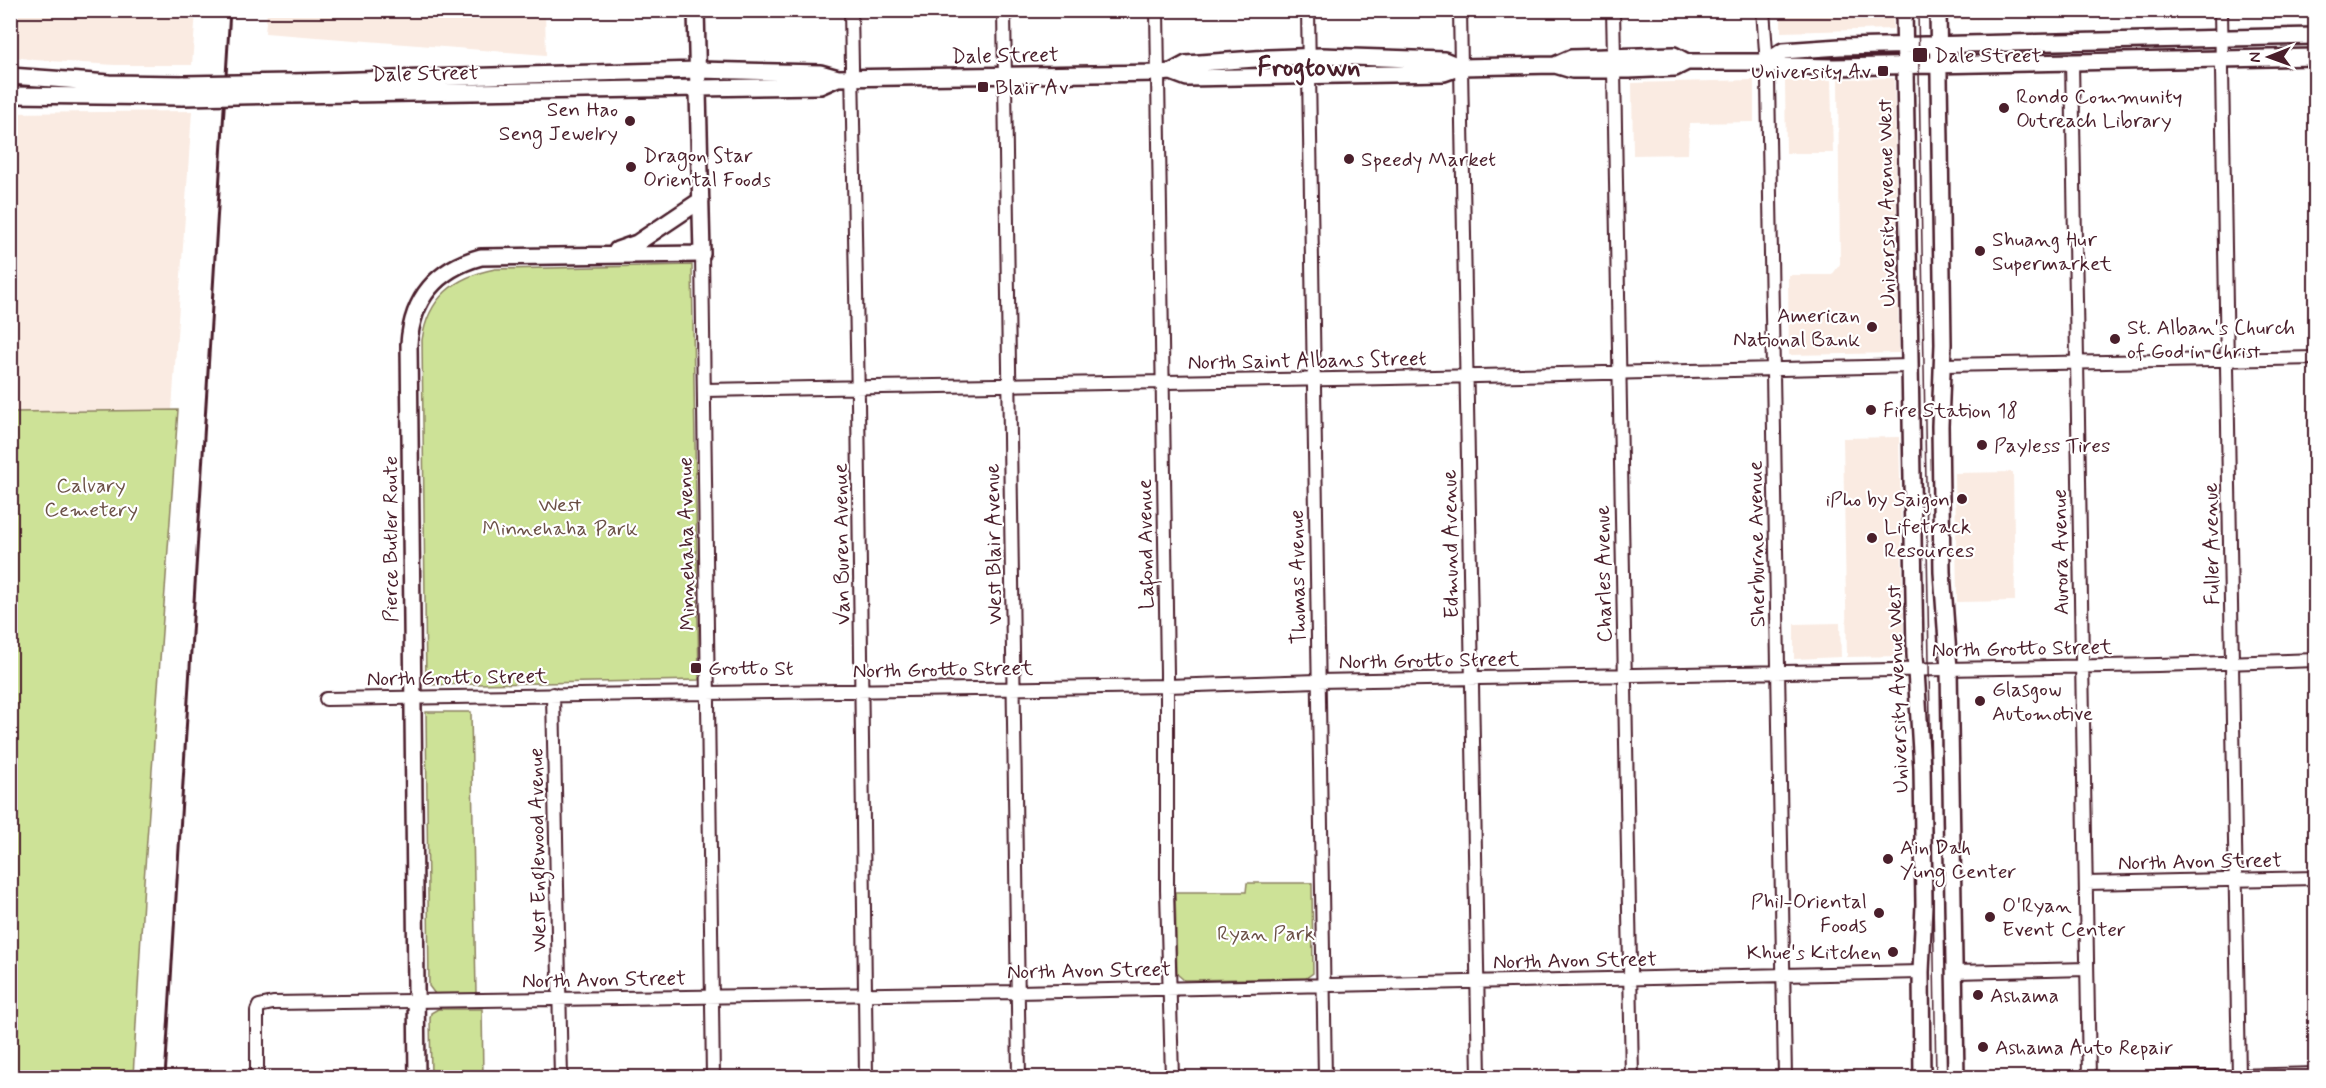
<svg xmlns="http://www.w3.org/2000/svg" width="2326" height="1088" viewBox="0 0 2326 1088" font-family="Mynerve,sans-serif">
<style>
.built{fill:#faebe2}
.green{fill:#cde297;stroke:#8c8061;stroke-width:1.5}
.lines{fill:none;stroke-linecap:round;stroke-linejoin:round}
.minor-casing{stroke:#4a1f2b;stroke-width:16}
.major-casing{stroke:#4a1f2b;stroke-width:20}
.minor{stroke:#fff;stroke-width:12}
.major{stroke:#fff;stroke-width:15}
.tram{stroke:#4a1f2b;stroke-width:1.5}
.rail{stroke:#4a1f2b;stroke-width:3}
.major-bridge-casing{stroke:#4a1f2b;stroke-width:20;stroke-linecap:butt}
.major-bridge{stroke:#fff;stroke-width:15}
.poi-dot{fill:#4a1f2b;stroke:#fff;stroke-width:2}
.labels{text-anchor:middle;stroke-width:4.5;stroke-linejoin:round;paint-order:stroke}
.street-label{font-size:21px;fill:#4a1f2b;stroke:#fff}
.poi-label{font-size:21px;fill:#4a1f2b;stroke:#fff;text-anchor:start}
.park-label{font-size:21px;fill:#6b5046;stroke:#fff}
.district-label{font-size:27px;font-weight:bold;fill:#4a1f2b;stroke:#fff}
</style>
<rect width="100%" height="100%" fill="#fff"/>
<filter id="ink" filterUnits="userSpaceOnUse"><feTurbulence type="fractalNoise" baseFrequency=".0167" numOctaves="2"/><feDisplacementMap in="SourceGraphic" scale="12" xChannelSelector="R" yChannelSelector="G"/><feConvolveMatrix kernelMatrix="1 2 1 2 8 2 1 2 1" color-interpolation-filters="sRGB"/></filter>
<g filter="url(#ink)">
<path class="built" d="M 10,11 L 196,11 L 192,65 L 115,65 L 34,60 L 11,56 Z
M 267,11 L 545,11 L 546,55 L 265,33 Z
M 1781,11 L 1893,11 L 1893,29 L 1781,32 Z
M 1948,11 L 1948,10 L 2138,11 L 2137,13 L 1955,20 L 1949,18 Z
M 1894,78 L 1899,353 L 1789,355 L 1788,275 L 1832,275 L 1840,264 L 1838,79 Z
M 1754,80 L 1754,122 L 1689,123 L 1688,154 L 1633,155 L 1632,83 Z
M 1831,80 L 1833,153 L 1786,153 L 1785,81 Z
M 192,111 L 172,410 L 11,412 L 10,113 Z
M 1899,437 L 1904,656 L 1847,657 L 1843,438 Z
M 2013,472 L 2015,601 L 1957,602 L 1955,473 Z
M 1840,623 L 1841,657 L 1794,659 L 1794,624 Z"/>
<path class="green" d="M 692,265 L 699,680 L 426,685 L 422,340 C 428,298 454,277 495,269 Z
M 178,410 L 144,881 L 133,1077 L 11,1077 L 11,412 Z
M 426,712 L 471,712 L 476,994 L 435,994 L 429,986 Z
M 1247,883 L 1312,883 L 1313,973 L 1306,978 L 1184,980 L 1177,974 L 1175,892 L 1246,892 Z
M 438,1009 L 482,1009 L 483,1077 L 431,1077 L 430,1018 L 431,1013 Z"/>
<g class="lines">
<g class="minor-casing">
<path id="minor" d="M 851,10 L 858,401 L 866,1078
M 1004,10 L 1019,1078
M 1157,10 L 1167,673 L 1167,890 L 1172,1078
M 1308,10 L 1325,1078
M 1460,10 L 1479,1078
M 1613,10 L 1614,57
M 1763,10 L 1768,79 L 1785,1078
M 2221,10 L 2239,1078
M 2072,61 L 2089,1078
M 1614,70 L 1632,1078
M 702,254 L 713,1078
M 1943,365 L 2316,358
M 705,390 L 1390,378 L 1910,366
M 553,694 L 561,1078
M 326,699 L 1167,686 L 1318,681 L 2158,665 L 2316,660
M 2086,883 L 2316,878
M 1954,972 L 2087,969
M 257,1078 L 257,1011 L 259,1006 L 273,1003 L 1018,992 L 1921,972
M 2151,1078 L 2316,1074"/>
</g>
<g class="major-casing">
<path id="major" d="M 1904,10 L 1915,654 L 1922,768 L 1924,905 L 1921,972 L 1922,1078
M 1938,10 L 1943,344 L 1940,426 L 1942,572 L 1949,669 L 1956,1078
M 1766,62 L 1783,51 L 1840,47 L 2316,36
M 1555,65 L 1572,70 L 1629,70 L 1675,68 L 1687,62 L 1766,62 L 1783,66 L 1834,67 L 2316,57
M 1171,72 L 1187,78 L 1444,73 L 1461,67 L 1555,65 L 1571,58 L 1674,55 L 1687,62
M 10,76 L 109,83 L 184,84
M 293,82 L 697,70 L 820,73 L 838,78 L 1159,73 L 1171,72 L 1186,64 L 1269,58 L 1321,56 L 1444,60 L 1461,67
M 10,95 L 183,97
M 292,95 L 820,86 L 838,78
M 617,250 L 637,243 L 701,200
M 417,1078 L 409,344 C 412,298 437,269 481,257 L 702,254 L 696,10"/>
</g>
<use href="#minor" class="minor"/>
<use href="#major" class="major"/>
<path class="tram" d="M 1918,10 L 1936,1078"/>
<path class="rail" d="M 165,1078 L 230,10"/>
<g class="major-bridge-casing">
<path id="major-bridge" d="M 184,84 L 293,82
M 183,97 L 292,95"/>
</g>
<use href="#major-bridge" class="major-bridge"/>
</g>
</g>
<g class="poi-dot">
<rect x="1912" y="47" width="16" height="16" rx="3"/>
<rect x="1877" y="65" width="12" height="12" rx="3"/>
<rect x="977" y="81" width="12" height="12" rx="3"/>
<circle cx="2004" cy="108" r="6"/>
<circle cx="630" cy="121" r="6"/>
<circle cx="1349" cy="159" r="6"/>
<circle cx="631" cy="167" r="6"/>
<circle cx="1980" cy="251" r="6"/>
<circle cx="1872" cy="327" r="6"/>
<circle cx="2115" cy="339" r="6"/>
<circle cx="1871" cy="410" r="6"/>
<circle cx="1982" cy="445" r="6"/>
<circle cx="1962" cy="499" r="6"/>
<circle cx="1872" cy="538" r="6"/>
<rect x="690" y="662" width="12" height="12" rx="3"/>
<circle cx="1980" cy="701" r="6"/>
<circle cx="1888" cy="859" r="6"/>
<circle cx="1879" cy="913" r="6"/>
<circle cx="1990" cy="917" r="6"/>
<circle cx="1893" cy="952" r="6"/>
<circle cx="1978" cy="995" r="6"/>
<circle cx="1983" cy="1047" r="6"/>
</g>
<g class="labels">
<g class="street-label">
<text transform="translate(1005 55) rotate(-1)" y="7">Dale Street</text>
<text transform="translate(425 73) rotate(-1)" y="7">Dale Street</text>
<text transform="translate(1886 203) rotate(-91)" y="7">University Avenue West</text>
<text transform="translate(1307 360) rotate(-1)" y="7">North Saint Albans Street</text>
<text transform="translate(390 539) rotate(-90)" y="7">Pierce Butler Route</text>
<text transform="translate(686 544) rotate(-91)" y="7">Minnehaha Avenue</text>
<text transform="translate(841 544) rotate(-91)" y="7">Van Buren Avenue</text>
<text transform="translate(993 544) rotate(-91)" y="7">West Blair Avenue</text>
<text transform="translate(1145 544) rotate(-91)" y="7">Lafond Avenue</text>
<text transform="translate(1450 544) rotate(-91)" y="7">Edmund Avenue</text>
<text transform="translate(1756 544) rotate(-91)" y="7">Sherburne Avenue</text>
<text transform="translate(2211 544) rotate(-91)" y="7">Fuller Avenue</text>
<text transform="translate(2060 552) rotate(-91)" y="7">Aurora Avenue</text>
<text transform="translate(1603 574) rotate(-91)" y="7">Charles Avenue</text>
<text transform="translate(1297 577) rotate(-91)" y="7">Thomas Avenue</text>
<text transform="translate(2022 648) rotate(-1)" y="7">North Grotto Street</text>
<text transform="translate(1429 660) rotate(-1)" y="7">North Grotto Street</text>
<text transform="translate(943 669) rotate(-1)" y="7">North Grotto Street</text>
<text transform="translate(457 677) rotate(-1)" y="7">North Grotto Street</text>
<text transform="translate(1897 689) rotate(-92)" y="7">University Avenue West</text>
<text transform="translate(537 850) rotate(-91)" y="7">West Englewood Avenue</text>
<text transform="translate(2200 861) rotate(-1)" y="7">North Avon Street</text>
<text transform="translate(1575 960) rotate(-1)" y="7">North Avon Street</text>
<text transform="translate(1089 970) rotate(-1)" y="7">North Avon Street</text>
<text transform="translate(604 979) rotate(-1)" y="7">North Avon Street</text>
</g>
<g class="poi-label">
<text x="1934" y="62">Dale Street</text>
<text x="1871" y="78" text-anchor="end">University Av</text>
<text x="995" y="94">Blair Av</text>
<text x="2016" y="103">Rondo Community<tspan x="2016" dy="24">Outreach Library</tspan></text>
<text x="618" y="116" text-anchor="end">Sen Hao<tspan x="618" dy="24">Seng Jewelry</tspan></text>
<text x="643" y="162">Dragon Star<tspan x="643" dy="24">Oriental Foods</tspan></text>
<text x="1361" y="166">Speedy Market</text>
<text x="1992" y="246">Shuang Hur<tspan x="1992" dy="24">Supermarket</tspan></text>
<text x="1860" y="322" text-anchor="end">American<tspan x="1860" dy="24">National Bank</tspan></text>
<text x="2127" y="334">St. Alban's Church<tspan x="2127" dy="24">of God in Christ</tspan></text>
<text x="1883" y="417">Fire Station 18</text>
<text x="1994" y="452">Payless Tires</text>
<text x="1950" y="506" text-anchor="end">iPho by Saigon</text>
<text x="1884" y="533">Lifetrack<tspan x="1884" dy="24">Resources</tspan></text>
<text x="708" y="675">Grotto St</text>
<text x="1992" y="696">Glasgow<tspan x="1992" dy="24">Automotive</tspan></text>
<text x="1900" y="854">Ain Dah<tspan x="1900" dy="24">Yung Center</tspan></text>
<text x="1867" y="908" text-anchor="end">Phil-Oriental<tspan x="1867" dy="24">Foods</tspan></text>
<text x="2002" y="912">O'Ryan<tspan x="2002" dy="24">Event Center</tspan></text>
<text x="1881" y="959" text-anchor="end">Khue's Kitchen</text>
<text x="1990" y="1002">Ashama</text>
<text x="1995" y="1054">Ashama Auto Repair</text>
</g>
<g class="park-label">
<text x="91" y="492">Calvary<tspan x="91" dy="24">Cemetery</tspan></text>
<text x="560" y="511">West<tspan x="560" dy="24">Minnehaha Park</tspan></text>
<text x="1266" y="940">Ryan Park</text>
</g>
<g class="district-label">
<text x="1309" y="75">Frogtown</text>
</g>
</g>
<rect width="2326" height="1088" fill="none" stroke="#fff" stroke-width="36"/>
<rect x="18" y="18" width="2290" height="1052" fill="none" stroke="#4a1f2b" stroke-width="2" filter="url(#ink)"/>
<g transform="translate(2269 57) rotate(269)" stroke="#ffffff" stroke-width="4.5" paint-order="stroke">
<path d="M0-4.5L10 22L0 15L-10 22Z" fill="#4a1f2b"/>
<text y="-9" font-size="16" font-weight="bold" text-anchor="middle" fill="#4a1f2b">N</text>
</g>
</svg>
